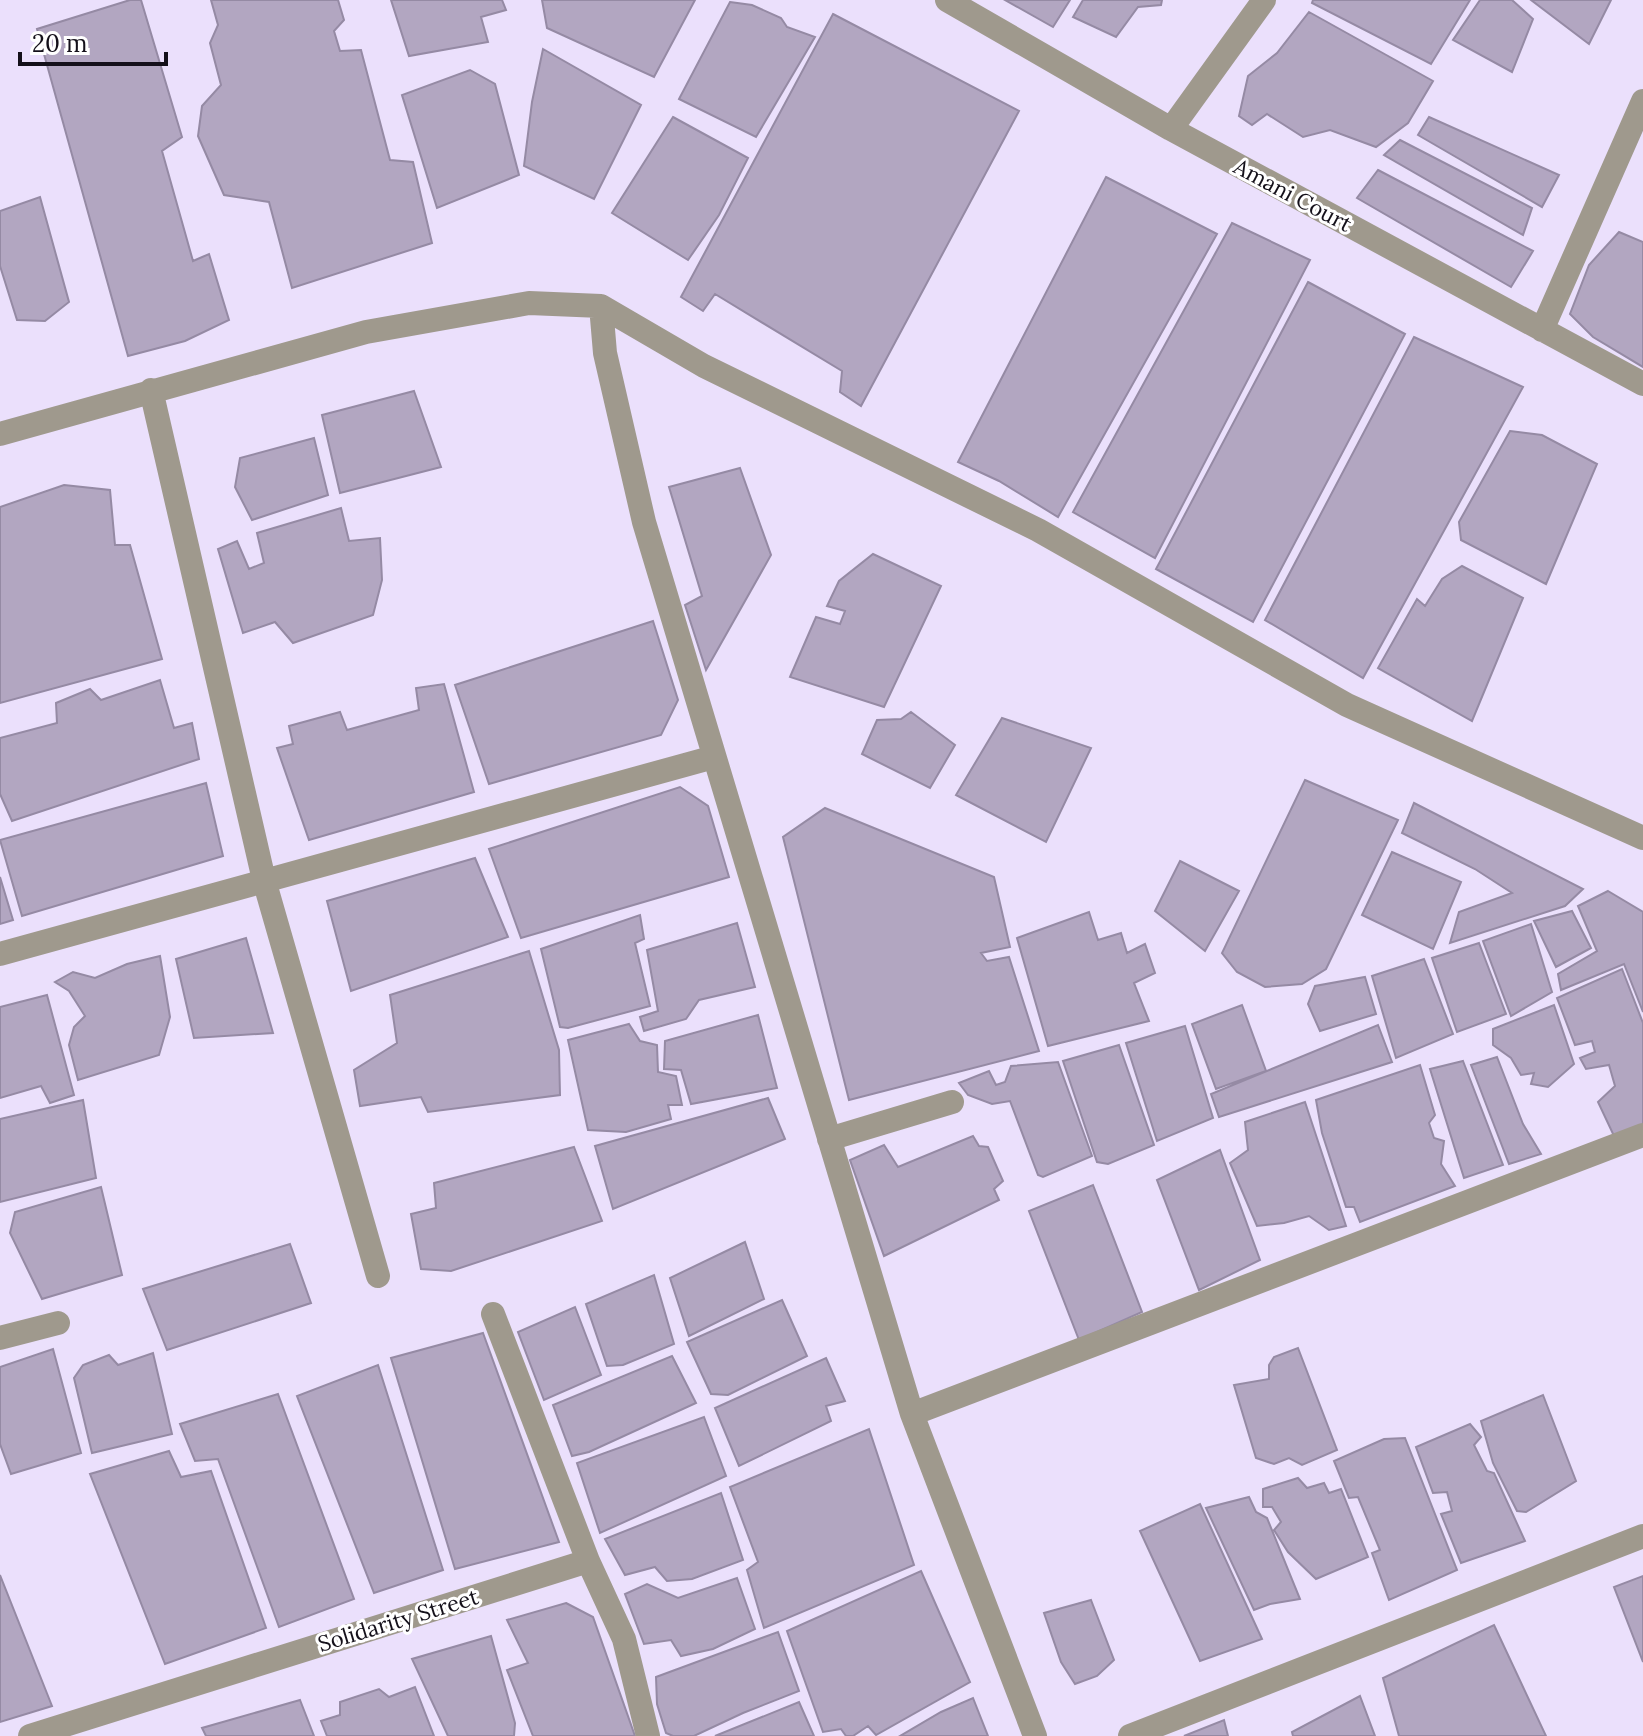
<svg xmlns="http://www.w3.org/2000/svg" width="1643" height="1736" viewBox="0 0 1643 1736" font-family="Lora,serif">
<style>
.building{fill:#b2a6c1;stroke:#958aa4;stroke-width:2}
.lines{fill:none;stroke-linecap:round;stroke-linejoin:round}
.minor{stroke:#9f998d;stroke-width:24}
.labels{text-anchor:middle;stroke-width:6;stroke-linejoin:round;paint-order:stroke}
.street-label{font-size:22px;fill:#14101a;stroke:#fff}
</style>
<rect width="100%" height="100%" fill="#ebe0fc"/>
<path class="building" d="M 130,0 L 141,0 L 182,137 L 162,151 L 193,261 L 209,254 L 229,320 L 185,341 L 128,356 L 37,29 Z
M 211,0 L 338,0 L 344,20 L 334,31 L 340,51 L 361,50 L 390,160 L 413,162 L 432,243 L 292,288 L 269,202 L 224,195 L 198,136 L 202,106 L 221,85 L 210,43 L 218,25 Z
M 391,0 L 502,0 L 506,10 L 481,17 L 488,42 L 409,56 Z
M 542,0 L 695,0 L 654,77 L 547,28 Z
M 1005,0 L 1070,0 L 1053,27 Z
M 1083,0 L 1162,0 L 1161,5 L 1138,7 L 1116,37 L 1073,17 Z
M 1313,0 L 1470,0 L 1431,64 L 1312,3 Z
M 1480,0 L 1512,0 L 1533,19 L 1512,72 L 1453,40 Z
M 1531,0 L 1611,0 L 1589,44 Z
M 730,2 L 752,5 L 781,18 L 787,27 L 815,37 L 756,137 L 679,99 Z
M 1309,12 L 1433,81 L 1408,123 L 1376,147 L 1330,130 L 1303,137 L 1267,114 L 1252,125 L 1239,116 L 1248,76 L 1277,53 Z
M 833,14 L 1019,111 L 861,406 L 840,392 L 842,371 L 715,294 L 703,311 L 681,297 Z
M 543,49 L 641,105 L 594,199 L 524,166 L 532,102 Z
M 470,70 L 495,84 L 519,175 L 437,208 L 402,95 Z
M 673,117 L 748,158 L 719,215 L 688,260 L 612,213 Z
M 1429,117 L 1559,175 L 1542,207 L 1418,135 Z
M 1400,140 L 1532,208 L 1523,235 L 1384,155 Z
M 1378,170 L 1533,251 L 1511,287 L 1357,198 Z
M 1106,177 L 1217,234 L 1058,517 L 999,481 L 958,462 Z
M 40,197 L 69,302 L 45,321 L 17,320 L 0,266 L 0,211 Z
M 1232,223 L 1310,260 L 1155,558 L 1073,512 Z
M 1619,232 L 1643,242 L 1643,367 L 1593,337 L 1570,314 L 1589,265 Z
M 1308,282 L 1405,334 L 1253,622 L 1156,569 Z
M 1414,337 L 1523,387 L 1363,678 L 1265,620 Z
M 414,391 L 441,467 L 340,493 L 322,415 Z
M 1510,431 L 1542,435 L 1597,464 L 1546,584 L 1461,540 L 1459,522 Z
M 314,438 L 328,495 L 252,520 L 235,487 L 240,458 Z
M 740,468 L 771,555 L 706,670 L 685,605 L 702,596 L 669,487 Z
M 64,485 L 110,490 L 115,545 L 130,545 L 162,659 L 0,703 L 0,507 Z
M 341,508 L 349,541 L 380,538 L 382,580 L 373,615 L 293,643 L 275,622 L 243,633 L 218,549 L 237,541 L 249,569 L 264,563 L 257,533 Z
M 873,554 L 941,586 L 884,707 L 790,677 L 816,617 L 840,624 L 845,611 L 827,606 L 839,581 Z
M 1462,566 L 1523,598 L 1472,721 L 1378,668 L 1417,599 L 1425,606 L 1442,579 Z
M 653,621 L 678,700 L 661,735 L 489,784 L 455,685 Z
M 160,680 L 174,728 L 192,723 L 199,759 L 12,821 L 0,794 L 0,738 L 57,723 L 56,703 L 90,689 L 101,700 Z
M 444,684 L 474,792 L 309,840 L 277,748 L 293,744 L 289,726 L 340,712 L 347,730 L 419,710 L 416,688 Z
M 911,712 L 955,745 L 930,788 L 862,754 L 877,720 L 901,719 Z
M 1002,718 L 1091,748 L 1046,842 L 956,795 Z
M 1305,780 L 1398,820 L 1326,969 L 1302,984 L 1265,987 L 1237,972 L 1222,953 Z
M 206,783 L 223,856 L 22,916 L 0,840 Z
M 680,787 L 708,806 L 729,877 L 521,938 L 489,849 Z
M 1414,803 L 1583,889 L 1565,906 L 1450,943 L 1459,912 L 1512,893 L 1475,869 L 1402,833 Z
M 825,808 L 994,877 L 1010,947 L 981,953 L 987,961 L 1009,957 L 1039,1051 L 849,1100 L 783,837 Z
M 1392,852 L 1461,882 L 1433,949 L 1362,915 Z
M 475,858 L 508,937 L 351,991 L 327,901 Z
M 1180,861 L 1239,891 L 1205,951 L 1155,911 Z
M 0,877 L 13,920 L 0,924 Z
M 1608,891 L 1643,912 L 1643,1012 L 1624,964 L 1561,990 L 1558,974 L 1597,951 L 1578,906 Z
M 1572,911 L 1591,948 L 1556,967 L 1534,921 Z
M 1089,912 L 1098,940 L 1121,933 L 1127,953 L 1145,944 L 1155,973 L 1134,983 L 1149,1021 L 1048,1046 L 1017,938 Z
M 640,915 L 644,939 L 635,943 L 650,1006 L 568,1028 L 560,1027 L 541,949 Z
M 737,923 L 755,987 L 699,1000 L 686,1019 L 644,1031 L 640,1017 L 658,1011 L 647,950 Z
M 1531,924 L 1552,992 L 1511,1016 L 1483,941 Z
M 246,938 L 273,1033 L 194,1038 L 176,959 Z
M 1479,943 L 1506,1014 L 1457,1032 L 1432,958 Z
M 529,951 L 559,1050 L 560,1095 L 428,1112 L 421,1097 L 360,1106 L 354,1070 L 397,1043 L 390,995 Z
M 160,956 L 170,1017 L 159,1055 L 78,1080 L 69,1045 L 74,1027 L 85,1016 L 69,991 L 55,982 L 73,972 L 95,978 L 127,964 Z
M 1424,959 L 1453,1034 L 1396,1058 L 1372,976 Z
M 1622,969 L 1643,1023 L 1643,1125 L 1614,1136 L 1598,1102 L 1615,1086 L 1609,1065 L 1586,1069 L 1580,1058 L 1595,1052 L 1592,1041 L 1575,1045 L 1557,998 Z
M 1365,977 L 1376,1014 L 1320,1031 L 1308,1004 L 1315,986 Z
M 47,995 L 74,1095 L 50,1103 L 41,1086 L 0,1098 L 0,1007 Z
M 1242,1005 L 1266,1071 L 1216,1089 L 1192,1024 Z
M 1554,1005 L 1574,1064 L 1548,1087 L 1531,1084 L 1534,1073 L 1521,1075 L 1511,1058 L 1493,1045 L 1493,1029 Z
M 758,1015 L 777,1088 L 691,1104 L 681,1070 L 664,1069 L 665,1041 Z
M 629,1024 L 640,1041 L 657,1045 L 658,1072 L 676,1076 L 682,1105 L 668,1105 L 671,1119 L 626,1132 L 588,1130 L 568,1040 Z
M 1378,1025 L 1392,1062 L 1219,1117 L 1211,1094 Z
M 1185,1026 L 1213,1118 L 1157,1141 L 1126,1043 Z
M 1119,1045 L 1154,1145 L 1108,1164 L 1097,1162 L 1063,1061 Z
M 1497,1057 L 1523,1124 L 1541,1154 L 1509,1164 L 1471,1065 Z
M 1463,1061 L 1503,1165 L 1464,1178 L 1430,1069 Z
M 1058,1062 L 1092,1156 L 1043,1177 L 1038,1175 L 1010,1101 L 992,1104 L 968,1095 L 959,1083 L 989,1071 L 996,1085 L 1005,1082 L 1011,1066 Z
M 1420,1065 L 1435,1115 L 1429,1123 L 1434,1138 L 1444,1141 L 1441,1164 L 1455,1186 L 1360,1222 L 1354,1207 L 1346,1207 L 1322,1133 L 1316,1100 Z
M 768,1098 L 785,1139 L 613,1209 L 595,1146 Z
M 83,1100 L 96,1178 L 0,1202 L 0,1119 Z
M 1305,1102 L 1346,1226 L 1329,1230 L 1309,1216 L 1284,1223 L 1257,1226 L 1230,1163 L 1248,1150 L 1245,1122 Z
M 973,1136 L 979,1146 L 988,1147 L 1003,1181 L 994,1189 L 999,1200 L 884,1256 L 850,1160 L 884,1145 L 898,1167 Z
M 574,1147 L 602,1221 L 451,1271 L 421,1269 L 411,1214 L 436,1208 L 434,1183 Z
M 1220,1150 L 1260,1260 L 1199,1290 L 1157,1180 Z
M 1093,1185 L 1142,1312 L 1079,1340 L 1029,1211 Z
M 101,1187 L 122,1275 L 42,1299 L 10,1233 L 15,1212 Z
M 745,1242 L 764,1299 L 689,1336 L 670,1278 Z
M 290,1244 L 311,1303 L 167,1350 L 143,1289 Z
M 654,1275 L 674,1344 L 623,1365 L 607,1366 L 586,1304 Z
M 782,1300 L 807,1356 L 728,1395 L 711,1394 L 687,1342 Z
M 575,1307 L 601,1375 L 544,1400 L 518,1332 Z
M 483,1333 L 559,1542 L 455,1569 L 391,1358 Z
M 1298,1348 L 1337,1450 L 1302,1465 L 1289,1458 L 1274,1464 L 1256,1458 L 1234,1385 L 1269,1379 L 1269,1365 L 1274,1357 Z
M 53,1349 L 81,1453 L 11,1474 L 0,1444 L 0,1367 Z
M 153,1353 L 172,1434 L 92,1453 L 74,1378 L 83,1365 L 109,1355 L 118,1365 Z
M 672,1356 L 696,1403 L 589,1452 L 572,1456 L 553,1405 Z
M 826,1358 L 845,1401 L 826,1406 L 831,1421 L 739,1466 L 715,1408 Z
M 378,1365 L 443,1570 L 374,1593 L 297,1396 Z
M 278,1394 L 354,1599 L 279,1627 L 218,1459 L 195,1461 L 180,1424 Z
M 1543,1395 L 1576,1481 L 1526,1512 L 1517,1511 L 1493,1463 L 1481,1421 Z
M 704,1417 L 726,1476 L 600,1533 L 577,1463 Z
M 1470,1424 L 1481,1437 L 1474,1445 L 1487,1471 L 1494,1473 L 1525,1541 L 1461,1563 L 1441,1514 L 1452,1511 L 1447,1492 L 1433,1493 L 1416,1447 Z
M 869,1429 L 914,1565 L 764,1628 L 747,1570 L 758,1562 L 730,1487 Z
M 1405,1438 L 1457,1570 L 1389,1600 L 1372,1553 L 1380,1550 L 1358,1497 L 1349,1498 L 1334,1461 L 1384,1439 Z
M 169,1451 L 181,1477 L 211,1471 L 266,1628 L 165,1664 L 90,1474 Z
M 1298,1478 L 1307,1488 L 1324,1483 L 1329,1493 L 1341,1489 L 1368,1557 L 1316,1579 L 1288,1552 L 1274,1530 L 1281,1522 L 1272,1507 L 1263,1507 L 1263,1489 Z
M 721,1493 L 743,1560 L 692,1579 L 667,1581 L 655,1567 L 625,1575 L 605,1539 Z
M 1249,1497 L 1256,1512 L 1267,1518 L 1300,1599 L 1270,1604 L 1254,1610 L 1206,1508 Z
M 1200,1504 L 1262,1639 L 1200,1661 L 1140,1531 Z
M 921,1571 L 970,1682 L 876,1735 L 868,1726 L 853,1736 L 846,1736 L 841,1729 L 823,1732 L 787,1631 Z
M 0,1575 L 52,1706 L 0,1722 Z
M 1643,1576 L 1643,1662 L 1614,1587 Z
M 737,1578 L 755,1629 L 713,1649 L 681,1656 L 671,1640 L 644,1644 L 625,1594 L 647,1584 L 678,1598 Z
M 1091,1600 L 1114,1660 L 1097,1676 L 1075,1684 L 1061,1662 L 1044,1613 Z
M 566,1603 L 593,1617 L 635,1736 L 533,1736 L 507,1670 L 528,1663 L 507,1620 Z
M 1494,1625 L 1546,1736 L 1399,1736 L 1383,1678 Z
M 778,1632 L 799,1691 L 743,1713 L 694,1736 L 673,1736 L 666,1733 L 657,1704 L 656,1677 Z
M 491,1636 L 515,1723 L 514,1736 L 448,1736 L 412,1659 Z
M 415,1687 L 434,1736 L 327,1736 L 321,1721 L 340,1715 L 340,1702 L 379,1689 L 389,1697 Z
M 1360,1696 L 1375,1736 L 1293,1736 L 1292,1732 Z
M 973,1698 L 988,1736 L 900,1736 L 941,1712 Z
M 300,1700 L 314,1736 L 206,1736 L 202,1728 Z
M 799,1702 L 814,1736 L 715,1736 Z
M 1224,1720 L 1228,1736 L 1184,1736 Z"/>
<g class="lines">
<path class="minor" d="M 947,0 L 1171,129 L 1643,384
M 1171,129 L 1264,0
M 601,306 L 704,366 L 1038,530 L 1347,705 L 1643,838
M 1542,330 L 1643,101
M 151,390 L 264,880 L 378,1276
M 0,434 L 366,332 L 529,303 L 601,306 L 605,353 L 644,522 L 912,1414 L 1035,1736
M 0,954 L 714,757
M 829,1139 L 952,1102
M 493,1314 L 588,1561
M 0,1338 L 58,1323
M 912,1414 L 1643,1135
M 30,1736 L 588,1561 L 624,1639 L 648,1736
M 1130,1736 L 1643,1536"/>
</g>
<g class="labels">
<g class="street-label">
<text transform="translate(1293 195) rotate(28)" y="8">Amani Court</text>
<text transform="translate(398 1620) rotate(-17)" y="8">Solidarity Street</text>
</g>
</g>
<path d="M20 52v12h146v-12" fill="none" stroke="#14101a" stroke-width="4"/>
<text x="32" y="52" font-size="24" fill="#14101a" stroke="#ffffff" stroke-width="6" paint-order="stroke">20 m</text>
</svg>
